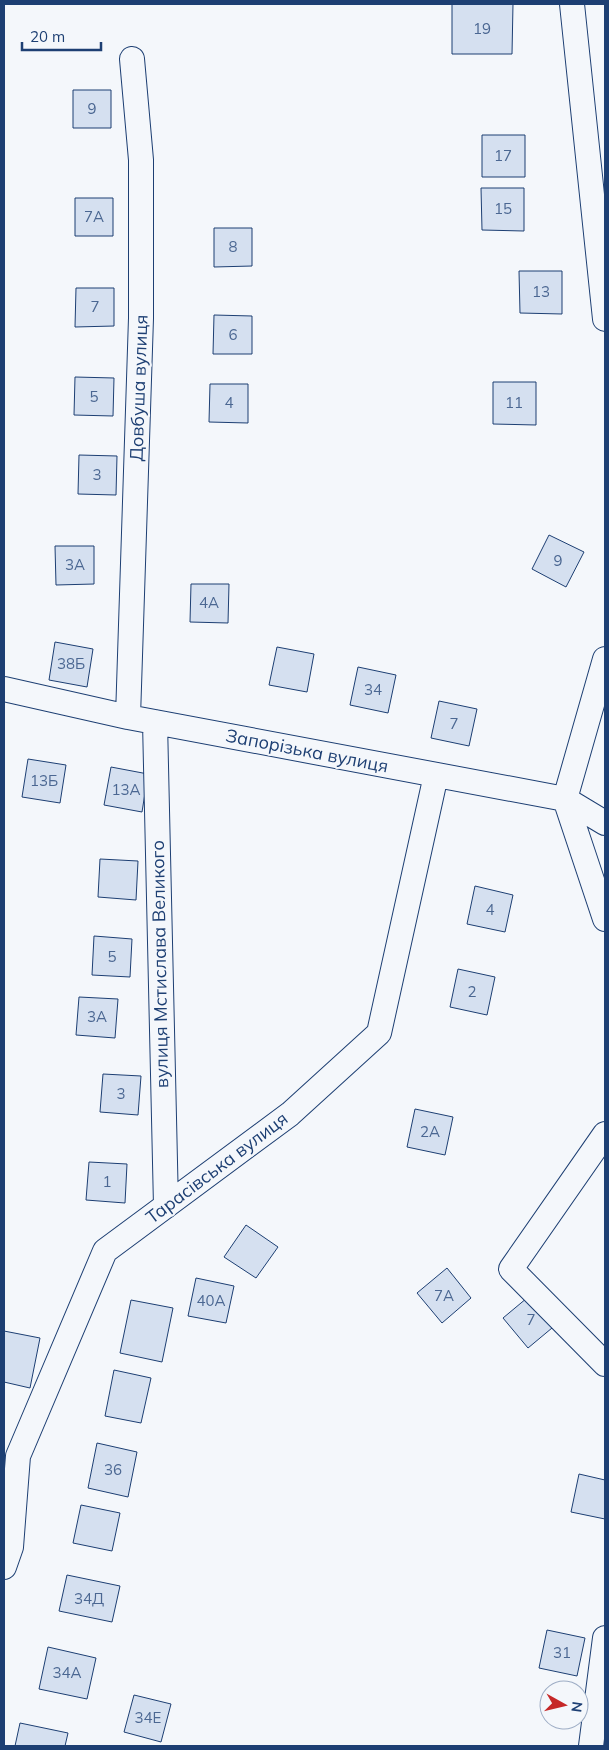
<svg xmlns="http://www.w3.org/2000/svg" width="609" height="1750" viewBox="0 0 609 1750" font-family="Mulish,sans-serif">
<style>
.building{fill:#d5e0f0;stroke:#1d3f73}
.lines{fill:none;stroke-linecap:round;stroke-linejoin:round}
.minor-casing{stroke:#1d3f73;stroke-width:26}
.minor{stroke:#f4f7fb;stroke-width:24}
.labels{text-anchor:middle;stroke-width:4;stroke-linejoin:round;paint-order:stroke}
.number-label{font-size:15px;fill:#4b6792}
.street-label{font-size:18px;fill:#1d3f73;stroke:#f4f7fb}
</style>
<rect width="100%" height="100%" fill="#f4f7fb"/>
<path class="building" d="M 452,4 L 513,4 L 512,54 L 452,54 Z
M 73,90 L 111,90 L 111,128 L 73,128 Z
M 482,135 L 525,135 L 525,177 L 482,177 Z
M 481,188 L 524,188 L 524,231 L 482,230 Z
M 75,198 L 113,198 L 113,236 L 75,236 Z
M 214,228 L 252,228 L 252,266 L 214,267 Z
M 519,271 L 562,271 L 562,314 L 520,313 Z
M 76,288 L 114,288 L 114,326 L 75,327 Z
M 214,315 L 252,316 L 252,354 L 213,354 Z
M 75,377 L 114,378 L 113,416 L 74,415 Z
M 493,382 L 536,382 L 536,425 L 493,424 Z
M 210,384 L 248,384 L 248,423 L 209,422 Z
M 79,455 L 117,456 L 116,495 L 78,494 Z
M 549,535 L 584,552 L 566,587 L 532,569 Z
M 55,546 L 94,546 L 94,584 L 56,585 Z
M 191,584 L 229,584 L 228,623 L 190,622 Z
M 55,642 L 93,649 L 87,687 L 49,680 Z
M 277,647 L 314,654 L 307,692 L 269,685 Z
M 358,667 L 396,675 L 388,713 L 350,705 Z
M 439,701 L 477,709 L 469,746 L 431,738 Z
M 28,759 L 66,765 L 60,803 L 22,797 Z
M 111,767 L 148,774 L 142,812 L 104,805 Z
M 100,859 L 138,861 L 136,900 L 98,897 Z
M 475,886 L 513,895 L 505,932 L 467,924 Z
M 94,936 L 132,939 L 130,977 L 92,975 Z
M 458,969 L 495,977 L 487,1015 L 450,1007 Z
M 79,997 L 118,999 L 115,1038 L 76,1035 Z
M 103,1074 L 141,1076 L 138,1115 L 100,1112 Z
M 415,1109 L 453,1117 L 445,1155 L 407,1147 Z
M 89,1162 L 127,1164 L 125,1203 L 86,1200 Z
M 246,1225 L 278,1247 L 256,1278 L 224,1257 Z
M 447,1268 L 471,1298 L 442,1323 L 417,1293 Z
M 196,1278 L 234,1286 L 226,1323 L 188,1316 Z
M 533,1293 L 558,1323 L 528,1348 L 503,1318 Z
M 131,1300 L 173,1308 L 162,1362 L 120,1353 Z
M 4,1331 L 40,1338 L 30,1388 L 4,1382 Z
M 114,1370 L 151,1378 L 141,1423 L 105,1416 Z
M 97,1443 L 137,1452 L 128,1497 L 88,1488 Z
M 579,1474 L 605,1480 L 605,1519 L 571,1512 Z
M 81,1505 L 120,1513 L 112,1551 L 73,1543 Z
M 67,1575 L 120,1586 L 112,1622 L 59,1611 Z
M 547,1630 L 585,1638 L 577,1676 L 539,1668 Z
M 48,1647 L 96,1658 L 87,1699 L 39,1689 Z
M 134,1695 L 171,1704 L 161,1742 L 124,1732 Z
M 20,1723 L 68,1733 L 65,1746 L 15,1746 Z"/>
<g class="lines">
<g class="minor-casing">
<path id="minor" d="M 572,4 L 605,319
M 605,659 L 565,799 L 605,919
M 4,689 L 128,717 L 565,799 L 605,823
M 128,717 L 141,318 L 141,160 L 132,59
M 155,722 L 166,1206
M 605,1134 L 511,1269 L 605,1364
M 4,1567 L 11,1547 L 18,1456 L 105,1251 L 290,1114 L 379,1033 L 436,775
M 591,1746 L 605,1638"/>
</g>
<use href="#minor" class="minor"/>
</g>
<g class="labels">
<g class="number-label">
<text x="482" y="34">19</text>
<text x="92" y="114">9</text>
<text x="503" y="161">17</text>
<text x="503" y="214">15</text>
<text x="94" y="222">7А</text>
<text x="233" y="252">8</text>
<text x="541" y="297">13</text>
<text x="95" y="312">7</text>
<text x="233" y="340">6</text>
<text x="94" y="402">5</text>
<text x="229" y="408">4</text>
<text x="514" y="408">11</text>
<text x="97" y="480">3</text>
<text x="558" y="566">9</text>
<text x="75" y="570">3А</text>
<text x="209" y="608">4А</text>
<text x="71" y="669">38Б</text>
<text x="373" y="695">34</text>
<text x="454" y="729">7</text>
<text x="44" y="786">13Б</text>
<text x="126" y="795">13А</text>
<text x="490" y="915">4</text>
<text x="112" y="962">5</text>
<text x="472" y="997">2</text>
<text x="97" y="1022">3А</text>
<text x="121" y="1099">3</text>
<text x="430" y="1137">2А</text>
<text x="107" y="1187">1</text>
<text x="444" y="1301">7А</text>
<text x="211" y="1306">40А</text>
<text x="531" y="1325">7</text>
<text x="113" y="1475">36</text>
<text x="89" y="1604">34Д</text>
<text x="562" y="1658">31</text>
<text x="67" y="1678">34А</text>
<text x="148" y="1723">34Е</text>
</g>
<g class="street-label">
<text transform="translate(139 388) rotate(-88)" y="6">Довбуша вулиця</text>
<text transform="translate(307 751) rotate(11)" y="6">Запорізька вулиця</text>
<text transform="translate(160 964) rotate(-91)" y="6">вулиця Мстислава Великого</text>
<text transform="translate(217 1168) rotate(-37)" y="6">Тарасівська вулиця</text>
</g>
</g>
<rect width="609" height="1750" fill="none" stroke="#1d3f73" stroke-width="10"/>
<g transform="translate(564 1705) rotate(98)"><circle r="24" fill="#f4f7fb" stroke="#9eadc5"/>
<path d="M0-4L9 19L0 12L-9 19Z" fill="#c62828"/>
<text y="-8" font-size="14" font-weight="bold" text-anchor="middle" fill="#1d3f73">N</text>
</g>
<path d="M22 42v8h79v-8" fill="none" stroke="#1d3f73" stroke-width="2.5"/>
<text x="30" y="42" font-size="15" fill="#1d3f73" stroke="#f4f7fb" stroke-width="4" paint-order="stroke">20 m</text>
</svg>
